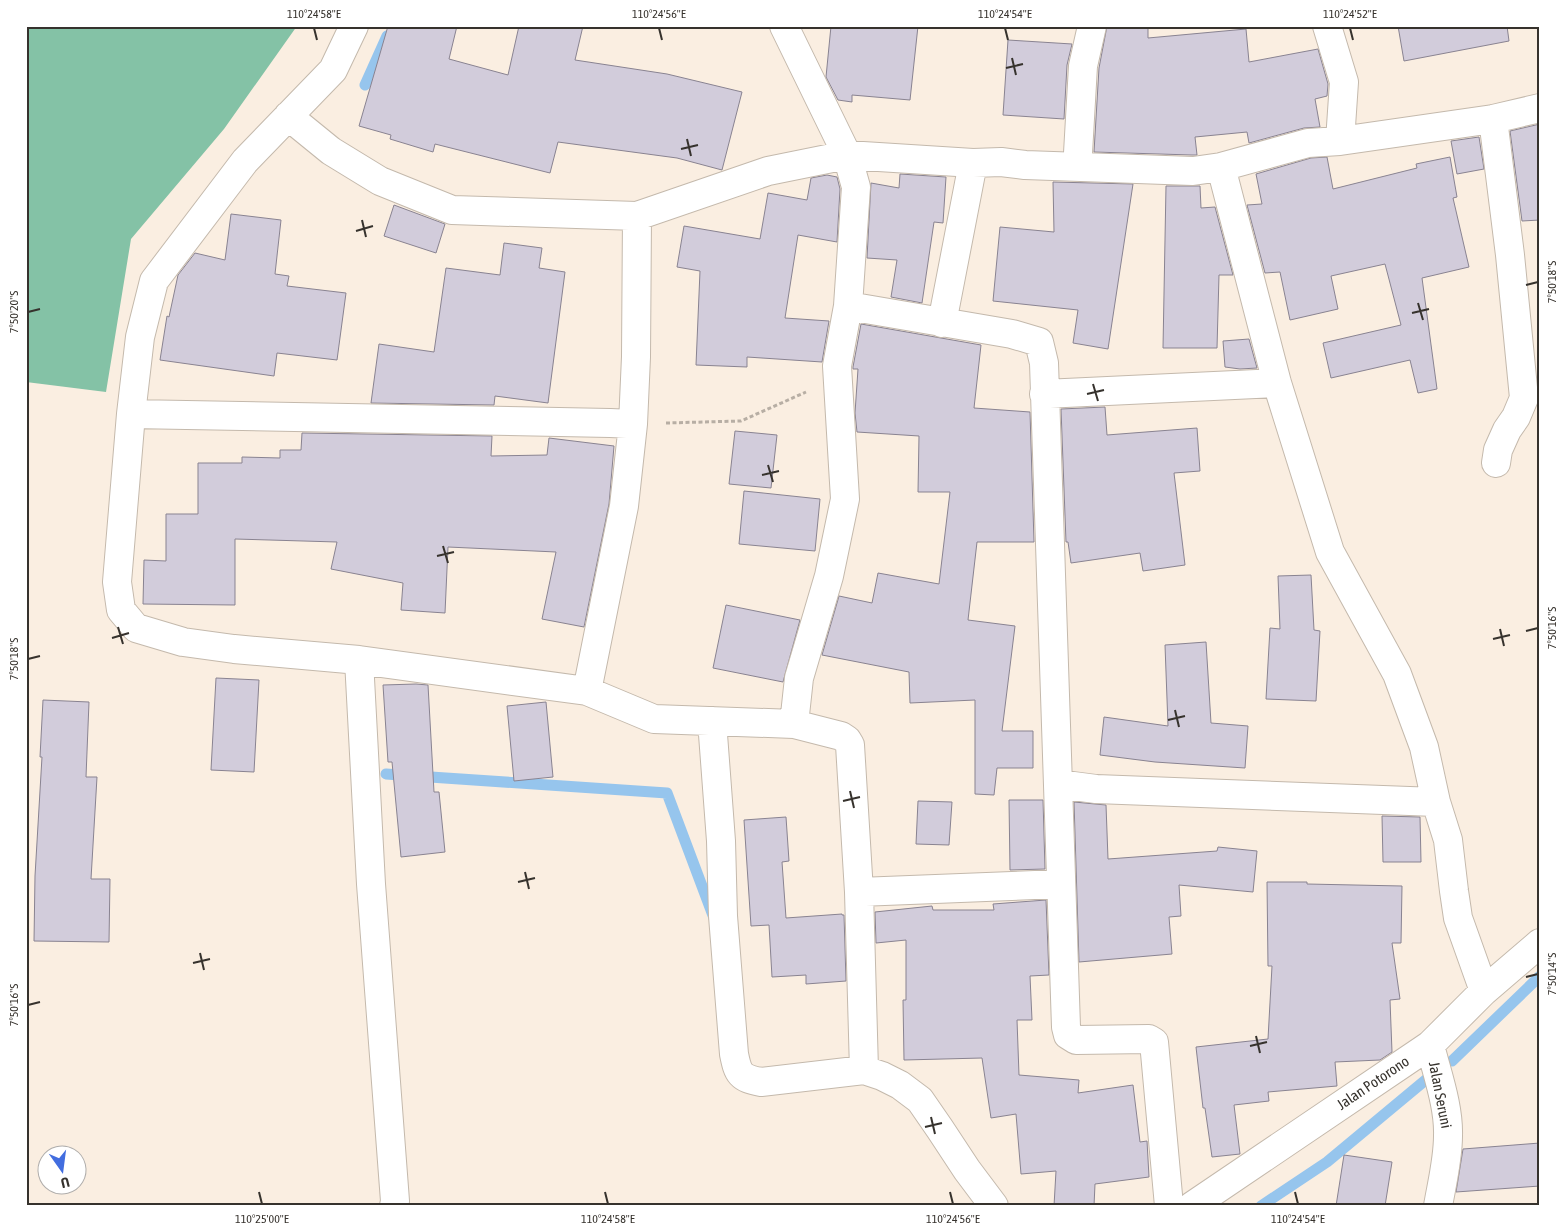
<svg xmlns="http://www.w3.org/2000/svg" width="1566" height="1232" viewBox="0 0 1566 1232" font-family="'Asap Condensed',sans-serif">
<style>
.forest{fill:#84c2a6}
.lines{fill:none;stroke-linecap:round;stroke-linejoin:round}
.stream{stroke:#96c5ed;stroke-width:11}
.building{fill:#d2ccdb;stroke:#898391}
.minor-casing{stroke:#c4b9ac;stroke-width:30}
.path{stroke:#b7aea4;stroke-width:3;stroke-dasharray:4 2.5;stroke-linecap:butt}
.minor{stroke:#fff;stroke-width:28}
.ticks{fill:none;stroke:#36322d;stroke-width:2}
.labels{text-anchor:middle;stroke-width:4;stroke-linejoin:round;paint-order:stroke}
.street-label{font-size:15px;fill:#36322d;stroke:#fff}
.neatline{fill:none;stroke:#36322d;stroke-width:2}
.ticks-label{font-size:12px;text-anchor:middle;fill:#36322d}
</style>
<rect width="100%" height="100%" fill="#faeee1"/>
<path class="forest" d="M 26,26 L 297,26 L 224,129 L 131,239 L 106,392 L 26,382 Z"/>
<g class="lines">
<path class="stream" d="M 365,85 L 387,36
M 386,774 L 667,793 L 714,918
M 1452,1061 L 1540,976
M 1261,1206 L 1327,1162 L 1428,1078"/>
</g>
<path class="building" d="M 388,26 L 457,26 L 449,59 L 508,75 L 519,26 L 583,26 L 575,60 L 667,74 L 742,92 L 722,170 L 677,158 L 558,142 L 550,173 L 435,144 L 433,152 L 390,139 L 391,135 L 359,126 Z
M 831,26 L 918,26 L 910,100 L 852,95 L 852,102 L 838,100 L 826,77 Z
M 1107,26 L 1148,26 L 1148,38 L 1246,29 L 1249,62 L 1318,49 L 1328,84 L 1327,96 L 1315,99 L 1320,127 L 1304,128 L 1249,143 L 1247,132 L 1195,137 L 1197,155 L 1192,155 L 1094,152 L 1099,68 Z
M 1398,26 L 1507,26 L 1509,41 L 1404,61 Z
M 1008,40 L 1072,44 L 1067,65 L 1064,119 L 1003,115 Z
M 1540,124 L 1540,220 L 1522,221 L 1510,131 Z
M 1479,137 L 1484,169 L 1457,174 L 1451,141 Z
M 1327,157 L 1333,189 L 1417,168 L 1416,164 L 1450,157 L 1457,197 L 1453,198 L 1469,267 L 1422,278 L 1437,389 L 1418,393 L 1410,360 L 1331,378 L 1323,343 L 1401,325 L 1385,264 L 1331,276 L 1338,309 L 1290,320 L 1280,272 L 1265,273 L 1247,205 L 1262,204 L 1256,174 L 1311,158 Z
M 900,174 L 946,177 L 943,223 L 934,222 L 922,303 L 891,297 L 897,260 L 867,258 L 871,183 L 899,188 Z
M 827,175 L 837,177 L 840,189 L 837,242 L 798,235 L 785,318 L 829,321 L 822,362 L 747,357 L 747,367 L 696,365 L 700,271 L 677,267 L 684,226 L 760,239 L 768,193 L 807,200 L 811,178 Z
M 1053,182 L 1133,184 L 1108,349 L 1073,343 L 1078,310 L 993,301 L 1000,227 L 1054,232 Z
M 1166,186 L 1200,186 L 1201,208 L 1215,207 L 1233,275 L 1219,275 L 1217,348 L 1163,348 Z
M 394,205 L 445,224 L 436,253 L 384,236 Z
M 231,214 L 281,220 L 275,274 L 289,276 L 287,286 L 346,293 L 337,360 L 277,353 L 274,376 L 160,360 L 167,316 L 169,317 L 178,275 L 195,253 L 225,260 Z
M 504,243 L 542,248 L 539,268 L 565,272 L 548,403 L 495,396 L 494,405 L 371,403 L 379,344 L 434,352 L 446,268 L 500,275 Z
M 861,324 L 981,345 L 974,408 L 1030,412 L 1034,542 L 977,542 L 968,620 L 1015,626 L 1002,731 L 1033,731 L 1033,768 L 997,768 L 994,795 L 975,794 L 975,700 L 910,703 L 909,672 L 822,655 L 839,596 L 872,603 L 878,573 L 939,584 L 950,492 L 918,492 L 919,436 L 857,432 L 855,413 L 858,369 L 853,369 L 853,367 Z
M 1249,339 L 1257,368 L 1240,369 L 1225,367 L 1223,341 Z
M 1105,407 L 1107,435 L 1197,428 L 1200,471 L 1174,473 L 1185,565 L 1143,571 L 1140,553 L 1071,563 L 1068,542 L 1066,542 L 1061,409 Z
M 735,431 L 777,435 L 771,488 L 729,484 Z
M 302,433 L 492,436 L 491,456 L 547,455 L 549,438 L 614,446 L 609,504 L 584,627 L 542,619 L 556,552 L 448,547 L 445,613 L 401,610 L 403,583 L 331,569 L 337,542 L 235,539 L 235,605 L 143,604 L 144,560 L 166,561 L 166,514 L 198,514 L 198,463 L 242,463 L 242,457 L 280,458 L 280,450 L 301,450 Z
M 744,491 L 820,499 L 815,551 L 739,544 Z
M 1311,575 L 1314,630 L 1320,631 L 1316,701 L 1266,699 L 1270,628 L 1280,629 L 1278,576 Z
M 726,605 L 800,620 L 783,682 L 713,668 Z
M 1206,642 L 1211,723 L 1248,726 L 1245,768 L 1155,762 L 1100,755 L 1104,717 L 1168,726 L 1165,645 Z
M 216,678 L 259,680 L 254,772 L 211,770 Z
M 416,684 L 428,685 L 434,792 L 439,792 L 445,852 L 401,857 L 392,762 L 388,762 L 383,685 Z
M 43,700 L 89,702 L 86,777 L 97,777 L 91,879 L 110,879 L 109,942 L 34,941 L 35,876 L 42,757 L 40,757 Z
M 546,702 L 553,777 L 514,781 L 507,706 Z
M 1009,800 L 1043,800 L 1045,869 L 1010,870 Z
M 918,801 L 952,802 L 949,845 L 916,844 Z
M 1074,802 L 1106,805 L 1108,859 L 1217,851 L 1218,847 L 1257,851 L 1253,892 L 1179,885 L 1181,916 L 1169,917 L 1172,954 L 1079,962 Z
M 1382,816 L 1420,817 L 1421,862 L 1383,862 Z
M 786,817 L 789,861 L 782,862 L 786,918 L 842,914 L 842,915 L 844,915 L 846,981 L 806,984 L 806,975 L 772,977 L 769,925 L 751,926 L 744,820 Z
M 1267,882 L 1307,882 L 1307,884 L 1402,886 L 1401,943 L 1392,943 L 1400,999 L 1390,1000 L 1392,1052 L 1380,1060 L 1335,1062 L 1337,1086 L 1268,1092 L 1269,1101 L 1234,1105 L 1240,1154 L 1212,1157 L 1205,1108 L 1203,1108 L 1196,1047 L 1268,1039 L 1272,966 L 1268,966 Z
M 1046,900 L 1049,975 L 1030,976 L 1032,1020 L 1017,1020 L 1019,1075 L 1079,1080 L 1078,1093 L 1133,1085 L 1140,1142 L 1147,1141 L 1149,1177 L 1095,1184 L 1094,1206 L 1054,1206 L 1056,1171 L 1021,1174 L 1016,1114 L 991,1118 L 982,1058 L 904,1060 L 903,1000 L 906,1000 L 906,940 L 876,943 L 875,912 L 932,906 L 933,910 L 994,910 L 993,904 Z
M 1540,1143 L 1540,1186 L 1456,1192 L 1463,1149 Z
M 1344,1155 L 1392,1162 L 1385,1206 L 1336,1206 Z"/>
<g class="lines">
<g class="minor-casing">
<path id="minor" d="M 354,26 L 333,70 L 245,161 L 154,281 L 140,337 L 131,414 L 117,582 L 121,610 L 136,628 L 183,642 L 234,649 L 359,660 L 587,691 L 654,719 L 794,724 L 799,678 L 829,576 L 845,499 L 837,366 L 848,306 L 856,187 L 847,155 L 784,26
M 1327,26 L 1344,82 L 1340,141
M 288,116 L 331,151 L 380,181 L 452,210 L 637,216 L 768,171 L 847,155 L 973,163 L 1001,162 L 1025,165 L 1193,171 L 1221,167 L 1308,143 L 1340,141 L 1493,119 L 1540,108
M 1493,119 L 1510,255 L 1524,398 L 1516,417 L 1507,430 L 1498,450 L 1496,463
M 1080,166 L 1078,153 L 1083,66 L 1092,26
M 1221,167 L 1277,383 L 1330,552 L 1397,674 L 1424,747 L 1436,802 L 1448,840 L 1454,891 L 1458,918 L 1484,991
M 848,306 L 1012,334 L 1039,342 L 1044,363 L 1066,1027 L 1068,1035 L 1076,1040 L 1149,1039 L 1154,1042 L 1169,1206
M 942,323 L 973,163
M 1044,394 L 1277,383
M 131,414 L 610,423 L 633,424
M 359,660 L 371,884 L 395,1201 L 394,1206
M 587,691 L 624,506 L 633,424 L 636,357 L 637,216
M 712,721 L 721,841 L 723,916 L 734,1054 C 738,1074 740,1078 761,1082 L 864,1070 L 882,1076 L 900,1085 L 920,1100 L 940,1129 L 967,1170 L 994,1206
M 794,724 L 841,736 L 847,740 L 850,745 L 859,892 L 864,1070
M 1058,784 L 1096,789 L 1436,802
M 859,892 L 1060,884
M 1430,1045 C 1437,1074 1449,1106 1448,1136 C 1448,1159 1442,1183 1438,1206
M 1192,1206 L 1430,1045 L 1484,991 L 1540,943"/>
</g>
<path class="path" d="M 666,423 L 741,421 L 806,392"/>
<use href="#minor" class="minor"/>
</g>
<path class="ticks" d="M 314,28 L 317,40M 659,28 L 662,40M 1005,28 L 1008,40M 1350,28 L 1353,40M 1012,58 L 1016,75M 1006,68 L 1023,64M 687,139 L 691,156M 681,149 L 698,145M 362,220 L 366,237M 356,231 L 373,226M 1526,285 L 1538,282M 1418,303 L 1423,320M 28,312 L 40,309M 1412,313 L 1429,309M 1093,384 L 1098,401M 1087,394 L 1104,390M 768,465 L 773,482M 762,475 L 779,471M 443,546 L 448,563M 437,556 L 454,552M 118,627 L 123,644M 1500,629 L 1504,646M 1526,631 L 1538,628M 112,638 L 129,633M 1493,639 L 1510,635M 28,659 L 40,656M 1175,710 L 1179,727M 1168,720 L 1185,716M 850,791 L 854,808M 843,801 L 860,797M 525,872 L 529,889M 518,882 L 535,878M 200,953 L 204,970M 193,963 L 210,959M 1526,977 L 1538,974M 28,1005 L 40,1002M 1256,1036 L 1260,1053M 1250,1046 L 1267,1042M 931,1117 L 935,1134M 925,1127 L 942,1123M 259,1192 L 262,1204M 605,1192 L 608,1204M 950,1192 L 953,1204M 1295,1192 L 1298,1204"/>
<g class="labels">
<g class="street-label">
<text transform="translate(1373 1083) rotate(-34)" y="5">Jalan Potorono</text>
<text transform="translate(1440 1095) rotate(79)" y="5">Jalan Seruni</text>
</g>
</g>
<rect width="1566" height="1232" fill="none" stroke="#ffffff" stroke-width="55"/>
<g transform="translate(62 1170) rotate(166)"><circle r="24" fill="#ffffff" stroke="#afadab"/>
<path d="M0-4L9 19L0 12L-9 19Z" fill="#426ddf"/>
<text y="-8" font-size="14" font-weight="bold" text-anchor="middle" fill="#36322d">U</text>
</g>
<rect x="28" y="28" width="1510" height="1176" class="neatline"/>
<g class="ticks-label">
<text x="314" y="18">110°24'58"E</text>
<text x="659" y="18">110°24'56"E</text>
<text x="1005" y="18">110°24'54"E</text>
<text x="1350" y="18">110°24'52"E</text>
<text transform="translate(1552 282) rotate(-90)" y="4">7°50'18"S</text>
<text transform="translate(14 312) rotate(-90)" y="4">7°50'20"S</text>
<text transform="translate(1552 628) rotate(-90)" y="4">7°50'16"S</text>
<text transform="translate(14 659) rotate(-90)" y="4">7°50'18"S</text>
<text transform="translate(1552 974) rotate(-90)" y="4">7°50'14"S</text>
<text transform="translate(14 1005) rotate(-90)" y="4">7°50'16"S</text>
<text x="262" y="1223">110°25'00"E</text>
<text x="608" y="1223">110°24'58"E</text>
<text x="953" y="1223">110°24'56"E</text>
<text x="1298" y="1223">110°24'54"E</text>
</g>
</svg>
